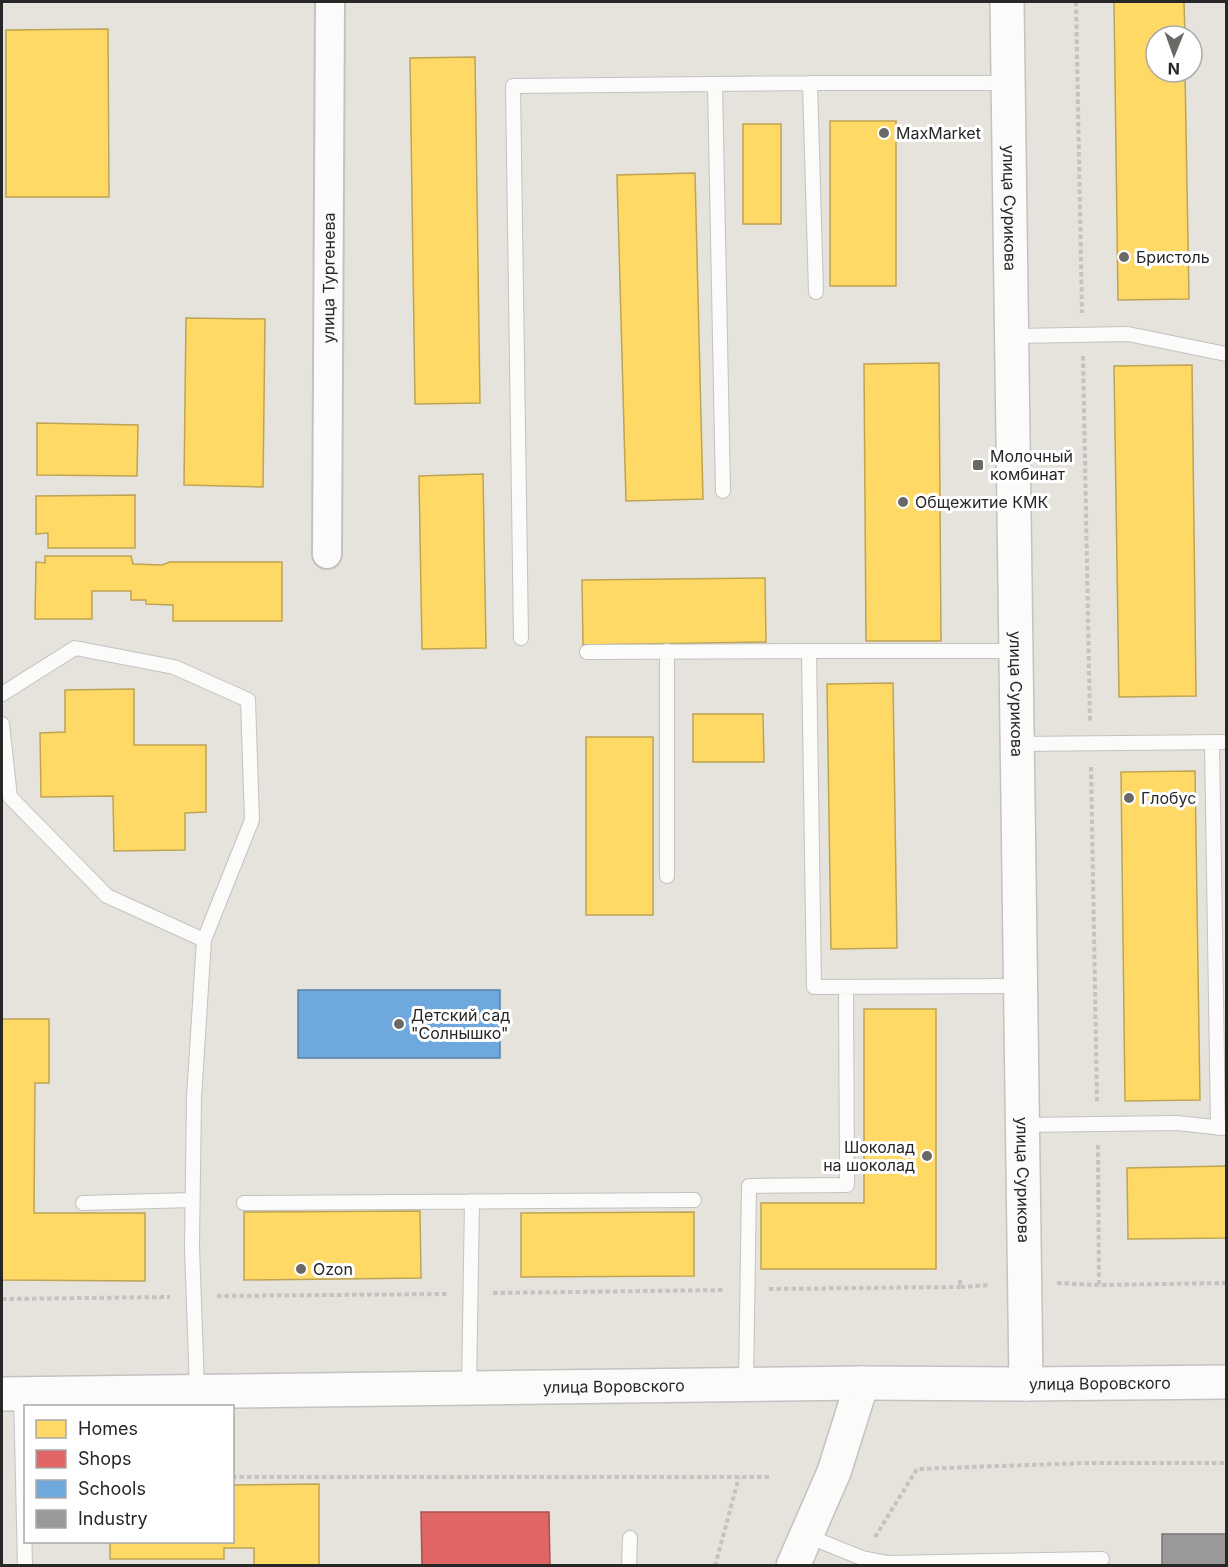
<svg xmlns="http://www.w3.org/2000/svg" width="1228" height="1567" viewBox="0 0 1228 1567" font-family="Inter,sans-serif">
<style>
.homes{fill:#ffd966;stroke:#bea453;stroke-width:1.5}
.shops{fill:#e06666;stroke:#a85353;stroke-width:1.5}
.schools{fill:#6fa8dc;stroke:#5981a6;stroke-width:1.5}
.industry{fill:#999;stroke:#777;stroke-width:1.5}
.lines{fill:none;stroke-linecap:round;stroke-linejoin:round}
.service-casing{stroke:#c3c2c2;stroke-width:16}
.minor-casing{stroke:#c3c2c2;stroke-width:32}
.tertiary-casing{stroke:#c3c2c2;stroke-width:36}
.secondary-casing{stroke:#c3c2c2;stroke-width:36}
.path{stroke:#c4c3c2;stroke-width:4;stroke-dasharray:4.5 3;stroke-linecap:butt}
.service{stroke:#fbfbfa;stroke-width:14}
.minor{stroke:#fbfbfa;stroke-width:28}
.tertiary{stroke:#fbfbfa;stroke-width:33}
.secondary{stroke:#fbfbfa;stroke-width:33}
.poi-dot{fill:#6a6966;stroke:#fff;stroke-width:2}
.labels{text-anchor:middle;stroke-width:6;stroke-linejoin:round;paint-order:stroke}
.poi-label{font-size:16px;fill:#272727;stroke:#fff;text-anchor:start}
.street-label{font-size:16px;fill:#272727;stroke:#fff}
</style>
<rect width="100%" height="100%" fill="#e6e3dc"/>
<path class="homes" d="M 1114,2 L 1184,2 L 1185,36 L 1156,36 L 1156,72 L 1185,72 L 1189,299 L 1118,300 Z
M 108,29 L 109,197 L 6,197 L 6,30 Z
M 475,57 L 480,403 L 415,404 L 410,58 Z
M 830,121 L 896,121 L 896,286 L 830,286 Z
M 743,124 L 781,124 L 781,224 L 743,224 Z
M 695,173 L 703,499 L 626,501 L 617,175 Z
M 186,318 L 265,319 L 263,487 L 184,485 Z
M 939,363 L 941,641 L 866,641 L 864,364 Z
M 1192,365 L 1196,696 L 1119,697 L 1114,366 Z
M 37,423 L 138,425 L 137,476 L 37,475 Z
M 483,474 L 486,648 L 422,649 L 419,476 Z
M 135,495 L 135,548 L 48,548 L 48,533 L 36,534 L 36,496 Z
M 45,556 L 131,556 L 133,564 L 162,565 L 170,562 L 282,562 L 282,621 L 173,621 L 173,605 L 146,604 L 146,600 L 131,600 L 131,591 L 92,591 L 92,619 L 35,619 L 36,562 L 45,563 Z
M 765,578 L 766,642 L 583,645 L 582,580 Z
M 893,683 L 897,948 L 831,949 L 827,684 Z
M 134,689 L 134,745 L 206,745 L 206,812 L 185,813 L 185,850 L 114,851 L 113,796 L 41,797 L 40,733 L 65,732 L 65,690 Z
M 693,714 L 763,714 L 764,762 L 693,762 Z
M 586,737 L 653,737 L 653,915 L 586,915 Z
M 1195,771 L 1200,1100 L 1125,1101 L 1121,772 Z
M 864,1009 L 936,1009 L 936,1269 L 761,1269 L 761,1203 L 864,1203 Z
M 2,1019 L 49,1019 L 49,1083 L 35,1083 L 34,1213 L 145,1213 L 145,1281 L 2,1280 Z
M 1226,1166 L 1226,1238 L 1128,1239 L 1127,1168 Z
M 420,1211 L 421,1278 L 244,1280 L 244,1212 Z
M 694,1212 L 694,1276 L 521,1277 L 521,1213 Z
M 319,1484 L 319,1566 L 254,1566 L 254,1548 L 224,1548 L 224,1559 L 110,1559 L 110,1542 L 232,1542 L 232,1485 Z"/>
<path class="shops" d="M 421,1512 L 549,1512 L 550,1566 L 422,1566 Z"/>
<path class="schools" d="M 298,990 L 500,990 L 500,1058 L 298,1058 Z"/>
<path class="industry" d="M 1162,1534 L 1226,1534 L 1226,1566 L 1162,1566 Z"/>
<g class="lines">
<g class="service-casing">
<path id="service" d="M 715,84 L 723,491
M 816,292 L 810,83 L 1009,83
M 1012,336 L 1128,334 L 1226,354
M 521,638 L 513,86 L 810,83
M 667,651 L 667,876
M 1016,651 L 809,651 L 814,987 L 1021,986
M 587,652 L 809,651
M 2,694 L 75,648 L 174,667 L 248,700 L 252,820 L 204,940 L 194,1097 L 192,1246 L 197,1390
M 2,724 L 10,797 L 107,896 L 204,940
M 1212,742 L 1218,1128
M 1017,744 L 1226,742
M 1022,1125 L 1177,1123 L 1224,1128
M 83,1203 L 192,1200
M 244,1203 L 694,1200
M 746,1384 L 749,1186 L 847,1185 L 846,987
M 469,1388 L 472,1201
M 21,1394 L 25,1566
M 805,1535 L 862,1558 L 888,1563 L 1102,1559
M 629,1566 L 630,1538"/>
</g>
<g class="minor-casing">
<g id="minor">
<path id="s1" d="M 327,554 L 330,2"/>
</g>
</g>
<g class="tertiary-casing">
<g id="tertiary">
<path id="s2" d="M 1007,2 L 1026,1384"/>
<path d="M 793,1566 L 834,1472 L 862,1383"/>
</g>
</g>
<g class="secondary-casing">
<g id="secondary">
<path id="s3" d="M 2,1394 L 862,1383 L 1026,1384 L 1226,1382"/>
</g>
</g>
<path class="path" d="M 1076,2 L 1082,313
M 1083,356 L 1090,721
M 1091,767 L 1097,1102
M 1098,1145 L 1099,1285
M 960,1280 L 960,1287 L 990,1285
M 1057,1283 L 1099,1285 L 1226,1283
M 769,1289 L 960,1287
M 493,1293 L 725,1290
M 217,1296 L 449,1294
M 2,1299 L 170,1297
M 232,1477 L 771,1477
M 875,1537 L 917,1469 L 1085,1463 L 1226,1463
M 715,1566 L 739,1477"/>
<use href="#service" class="service"/>
<use href="#minor" class="minor"/>
<use href="#tertiary" class="tertiary"/>
<use href="#secondary" class="secondary"/>
</g>
<g class="poi-dot">
<circle cx="884" cy="133" r="6"/>
<circle cx="1124" cy="257" r="6"/>
<rect x="972" y="459" width="12" height="12" rx="3"/>
<circle cx="903" cy="502" r="6"/>
<circle cx="1129" cy="798" r="6"/>
<circle cx="399" cy="1024" r="6"/>
<circle cx="927" cy="1156" r="6"/>
<circle cx="301" cy="1269" r="6"/>
</g>
<g class="labels">
<g class="poi-label">
<text x="896" y="139">MaxMarket</text>
<text x="1136" y="263">Бристоль</text>
<text x="990" y="462">Молочный<tspan x="990" dy="18">комбинат</tspan></text>
<text x="915" y="508">Общежитие КМК</text>
<text x="1141" y="804">Глобус</text>
<text x="411" y="1021">Детский сад<tspan x="411" dy="18">"Солнышко"</tspan></text>
<text x="915" y="1153" text-anchor="end">Шоколад<tspan x="915" dy="18">на шоколад</tspan></text>
<text x="313" y="1275">Ozon</text>
</g>
<g class="street-label">
<text dy="6" stroke="none"><textPath href="#s2" startOffset="206">улица Сурикова</textPath></text>
<text dy="6" stroke="none"><textPath href="#s1" startOffset="276">улица Тургенева</textPath></text>
<text dy="6" stroke="none"><textPath href="#s2" startOffset="692">улица Сурикова</textPath></text>
<text dy="6" stroke="none"><textPath href="#s2" startOffset="1178">улица Сурикова</textPath></text>
<text dy="6" stroke="none"><textPath href="#s3" startOffset="1098">улица Воровского</textPath></text>
<text dy="6" stroke="none"><textPath href="#s3" startOffset="612">улица Воровского</textPath></text>
</g>
</g>
<rect width="1228" height="1567" fill="none" stroke="#272727" stroke-width="6"/>
<rect x="24" y="1405" width="210" height="138" fill="#ffffff" stroke="#a9a9a9" stroke-width="1.5"/>
<rect x="36" y="1420" width="30" height="18" fill="#ffd966" stroke="#a9a9a9" stroke-width="1.5"/>
<text x="78" y="1435" font-size="18" fill="#272727">Homes</text>
<rect x="36" y="1450" width="30" height="18" fill="#e06666" stroke="#a9a9a9" stroke-width="1.5"/>
<text x="78" y="1465" font-size="18" fill="#272727">Shops</text>
<rect x="36" y="1480" width="30" height="18" fill="#6fa8dc" stroke="#a9a9a9" stroke-width="1.5"/>
<text x="78" y="1495" font-size="18" fill="#272727">Schools</text>
<rect x="36" y="1510" width="30" height="18" fill="#999999" stroke="#a9a9a9" stroke-width="1.5"/>
<text x="78" y="1525" font-size="18" fill="#272727">Industry</text>
<g transform="translate(1174 54) rotate(181)"><circle r="28" fill="#ffffff" stroke="#a9a9a9" stroke-width="1.5"/>
<path d="M0-4.5L10 22L0 15L-10 22Z" fill="#6a6966"/>
<text y="-9" font-size="16" font-weight="bold" text-anchor="middle" fill="#272727">N</text>
</g>
</svg>
